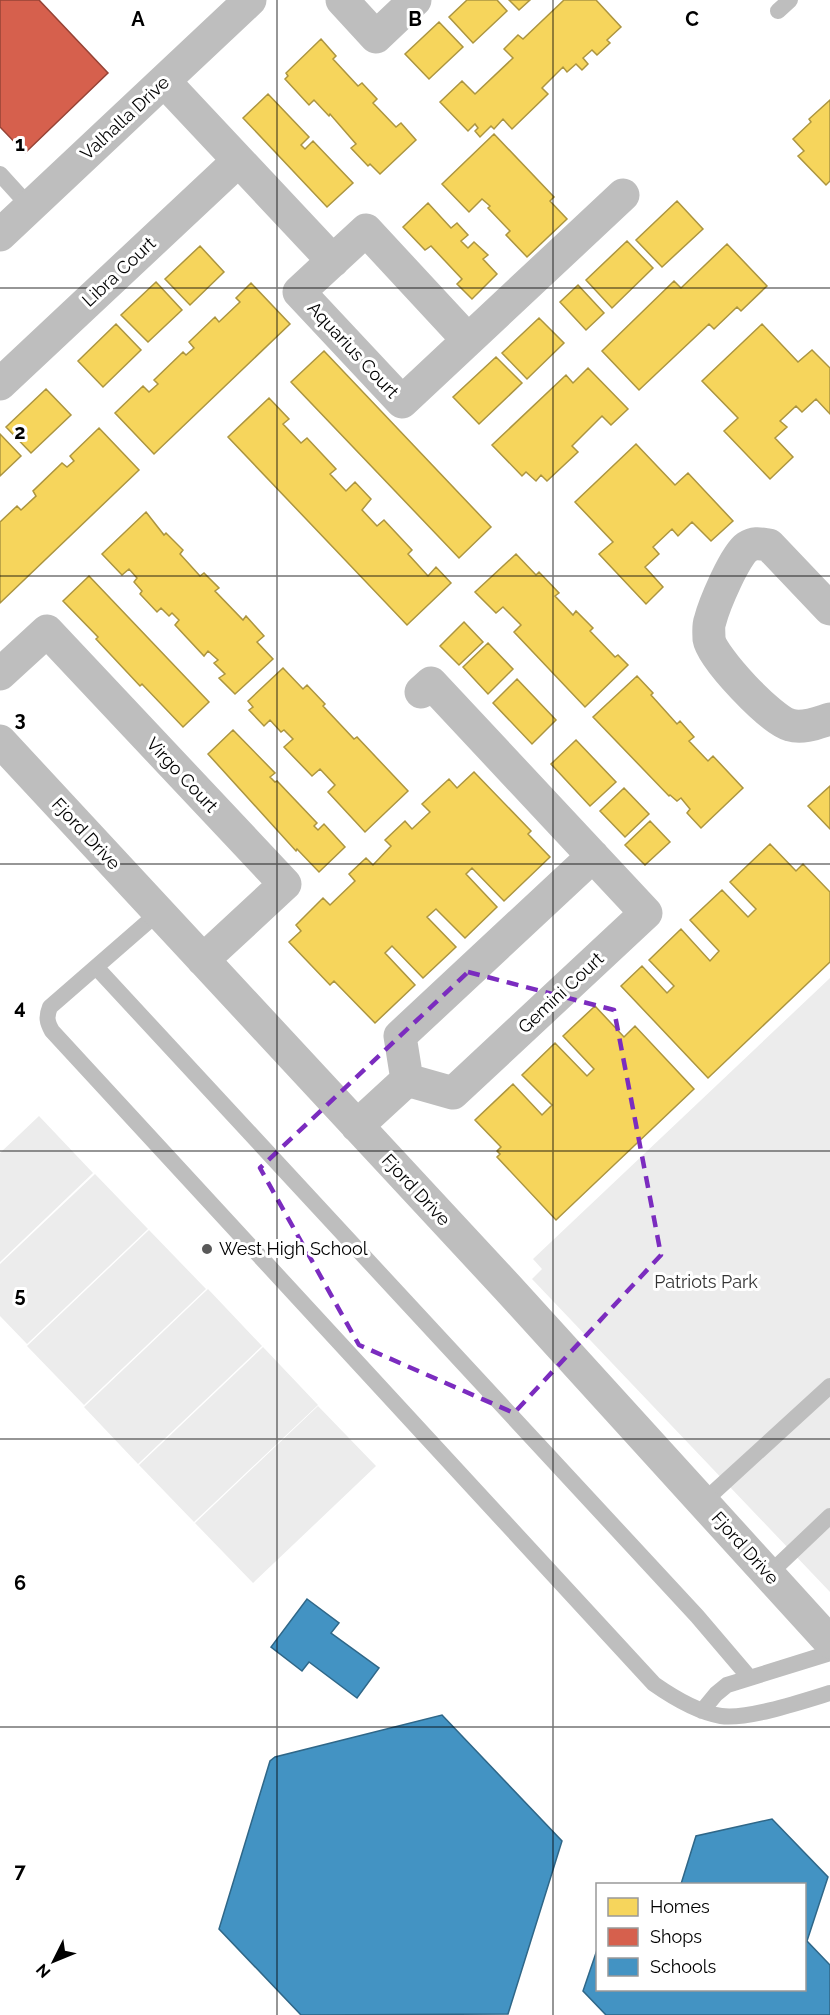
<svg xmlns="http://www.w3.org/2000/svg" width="830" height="2015" viewBox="0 0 830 2015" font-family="Raleway,sans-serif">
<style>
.green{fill:#ececec}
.homes{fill:#f6d55c;stroke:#ac9540;stroke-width:1.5}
.shops{fill:#d6604d;stroke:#964336;stroke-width:1.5}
.schools{fill:#4393c3;stroke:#2f6788;stroke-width:1.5}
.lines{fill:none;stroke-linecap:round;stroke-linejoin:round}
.service{stroke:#bebebe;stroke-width:16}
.minor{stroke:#bebebe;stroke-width:33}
.marked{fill:none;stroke:#7b2cbf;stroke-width:4.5;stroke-dasharray:12 8;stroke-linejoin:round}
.grid{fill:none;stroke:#000;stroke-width:1.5;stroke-opacity:0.55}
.poi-dot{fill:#595959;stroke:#fff;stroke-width:2}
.labels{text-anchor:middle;stroke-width:6;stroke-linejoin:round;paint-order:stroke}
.street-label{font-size:18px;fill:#000;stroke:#fff}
.poi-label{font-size:18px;fill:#000;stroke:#fff;text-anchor:start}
.park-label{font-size:18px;fill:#333;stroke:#fff}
.grid-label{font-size:20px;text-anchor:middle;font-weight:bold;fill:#000;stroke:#fff;stroke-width:6;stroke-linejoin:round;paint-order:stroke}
</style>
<rect width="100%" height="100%" fill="#fff"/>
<path class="green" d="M 830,978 L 830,1592 L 532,1279 L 542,1269 L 533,1259 Z
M 39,1116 L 93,1173 L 0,1262 L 0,1153 Z
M 95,1174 L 148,1229 L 27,1344 L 0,1316 L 0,1264 Z
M 149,1230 L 206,1289 L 84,1405 L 27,1346 Z
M 208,1289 L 262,1346 L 138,1464 L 84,1407 Z
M 263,1347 L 318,1405 L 194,1522 L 139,1465 Z
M 318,1406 L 376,1466 L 253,1583 L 195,1523 Z"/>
<path class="homes" d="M 467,0 L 497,0 L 507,11 L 473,43 L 449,17 Z
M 509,0 L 530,0 L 519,10 Z
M 564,0 L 596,0 L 621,27 L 607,40 L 610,43 L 597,55 L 592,50 L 583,58 L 588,64 L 582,70 L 576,64 L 567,72 L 563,67 L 542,88 L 548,94 L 512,129 L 503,119 L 494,129 L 491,126 L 480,137 L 475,131 L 478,128 L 475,124 L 468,131 L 440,102 L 462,81 L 475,94 L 513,58 L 504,49 L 518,35 L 523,39 Z
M 439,22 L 463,47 L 429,79 L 405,54 Z
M 321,39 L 336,56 L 333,59 L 358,86 L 362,83 L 377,99 L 373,103 L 396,127 L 401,123 L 416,140 L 380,174 L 370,164 L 368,166 L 351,148 L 356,144 L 330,114 L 329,116 L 314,100 L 309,105 L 285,79 L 288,76 L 286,73 Z
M 268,94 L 309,137 L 301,145 L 305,149 L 313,141 L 353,183 L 327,207 L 243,118 Z
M 830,100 L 830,181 L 826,185 L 798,156 L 804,151 L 793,139 L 811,122 L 809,119 Z
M 494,134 L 554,197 L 550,201 L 567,219 L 527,257 L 506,235 L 510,231 L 488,208 L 490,206 L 482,199 L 469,212 L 442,184 Z
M 677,201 L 703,229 L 662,267 L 636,240 Z
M 428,203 L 451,228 L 457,223 L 468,235 L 461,241 L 468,248 L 474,242 L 488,255 L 483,259 L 497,274 L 472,299 L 457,284 L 462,279 L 431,246 L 425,250 L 403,227 Z
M 627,241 L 653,268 L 612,308 L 586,280 Z
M 727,244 L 767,286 L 741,311 L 737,307 L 714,329 L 709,324 L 639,390 L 602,351 L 674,281 L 681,288 Z
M 200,246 L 224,272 L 190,305 L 165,279 Z
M 156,282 L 182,310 L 148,342 L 121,315 Z
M 251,283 L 290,324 L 154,454 L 115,413 L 143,386 L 149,392 L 158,384 L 154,380 L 183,352 L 186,355 L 194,348 L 189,342 L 215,317 L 219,322 L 240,302 L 236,298 Z
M 578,285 L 604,313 L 586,330 L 560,302 Z
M 539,318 L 564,343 L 527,379 L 502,353 Z
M 116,324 L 141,350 L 103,387 L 78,361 Z
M 762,324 L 798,362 L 812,350 L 830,368 L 830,414 L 816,399 L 802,412 L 796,406 L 780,421 L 787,427 L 775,438 L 793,457 L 770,479 L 724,431 L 738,418 L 702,381 Z
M 324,351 L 491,527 L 459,558 L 291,382 Z
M 496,357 L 522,383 L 479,424 L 453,397 Z
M 588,368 L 628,409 L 611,425 L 602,416 L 572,446 L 578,452 L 547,481 L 541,475 L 536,481 L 526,472 L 522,476 L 492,445 L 566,375 L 573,383 Z
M 46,389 L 71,415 L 31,453 L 6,427 Z
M 269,398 L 289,419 L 283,424 L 301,443 L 307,438 L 336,469 L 330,474 L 346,491 L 355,482 L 371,499 L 362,510 L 377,526 L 384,520 L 412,550 L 408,554 L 428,576 L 436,567 L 451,583 L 407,625 L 228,437 Z
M 99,428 L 139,470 L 0,603 L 0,522 L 17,506 L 21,510 L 36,496 L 33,491 L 62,463 L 67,467 L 74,461 L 70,456 Z
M 0,434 L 21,456 L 0,476 Z
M 636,444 L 675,485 L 688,473 L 733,521 L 711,541 L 692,522 L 678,536 L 672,529 L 653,547 L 659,554 L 645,567 L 663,587 L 646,604 L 599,554 L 613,542 L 575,502 Z
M 146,512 L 164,535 L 166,533 L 183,550 L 180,554 L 200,576 L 204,573 L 219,588 L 215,591 L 243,620 L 246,616 L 264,636 L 257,642 L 273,659 L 235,694 L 219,678 L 225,674 L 214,663 L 218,660 L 208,651 L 204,656 L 175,625 L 179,620 L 172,613 L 169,616 L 161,608 L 157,612 L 140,594 L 142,591 L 134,582 L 137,578 L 129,569 L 122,575 L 102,554 Z
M 516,554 L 536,575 L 539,572 L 559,593 L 555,596 L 573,615 L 576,611 L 593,628 L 590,631 L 615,657 L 618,655 L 628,665 L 585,707 L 514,632 L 521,625 L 503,607 L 496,613 L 475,592 Z
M 89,576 L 209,702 L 183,727 L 142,684 L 140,686 L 96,639 L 98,637 L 63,601 Z
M 464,622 L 483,642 L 459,665 L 440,646 Z
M 488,643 L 513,669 L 488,694 L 463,667 Z
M 283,668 L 303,689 L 307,685 L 325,704 L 323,706 L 354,739 L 357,737 L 408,791 L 365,832 L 328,792 L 335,785 L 320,769 L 312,776 L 284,747 L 293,739 L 284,730 L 281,732 L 270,720 L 264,726 L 249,710 L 253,707 L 248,701 Z
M 637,676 L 653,693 L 651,695 L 677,724 L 680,721 L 694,737 L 689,741 L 708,761 L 713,756 L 743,788 L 701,828 L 687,813 L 690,809 L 681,798 L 677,801 L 670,795 L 669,796 L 593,717 Z
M 517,679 L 556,720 L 532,744 L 493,703 Z
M 233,730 L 275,773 L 270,777 L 275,782 L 277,781 L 317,823 L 314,826 L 318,830 L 324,824 L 345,847 L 319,872 L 297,849 L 296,851 L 208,754 Z
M 576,740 L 616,782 L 590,806 L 551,764 Z
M 474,772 L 531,831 L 528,834 L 550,857 L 504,901 L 472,868 L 466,874 L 497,907 L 465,938 L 436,909 L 427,917 L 456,947 L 423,978 L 392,946 L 385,953 L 415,985 L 375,1023 L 334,981 L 330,985 L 289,942 L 301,931 L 296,925 L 323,898 L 330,905 L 355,881 L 349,874 L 366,858 L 373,865 L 391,846 L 385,840 L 405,821 L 412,829 L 430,812 L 422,804 L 449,779 L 457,788 Z
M 830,786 L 830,829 L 808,806 Z
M 624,788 L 649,814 L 625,837 L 600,811 Z
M 650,821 L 670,842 L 645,865 L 625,845 Z
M 770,844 L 796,871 L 803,864 L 830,892 L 830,962 L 708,1078 L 621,986 L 642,966 L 667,993 L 674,986 L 649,960 L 681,929 L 710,961 L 719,951 L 690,920 L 722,890 L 748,917 L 756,909 L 730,882 Z
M 595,1006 L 624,1037 L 635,1026 L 694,1089 L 556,1220 L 497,1157 L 500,1154 L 497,1151 L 501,1147 L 475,1120 L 513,1084 L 542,1115 L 552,1105 L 522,1075 L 555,1043 L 587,1076 L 594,1069 L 563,1036 Z"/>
<path class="shops" d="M 0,0 L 39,0 L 108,73 L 25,153 L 0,127 Z"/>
<path class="schools" d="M 307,1599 L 339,1623 L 331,1633 L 379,1668 L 357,1698 L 309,1662 L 302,1671 L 271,1647 Z
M 442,1715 L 562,1841 L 508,2014 L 301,2015 L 219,1929 L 270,1761 L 275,1757 Z
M 772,1819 L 828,1877 L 807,1941 L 830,1965 L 830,2015 L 606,2015 L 583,1991 L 598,1947 L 598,1990 L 804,1990 L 804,1884 L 681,1884 L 696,1836 Z"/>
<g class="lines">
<path class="service" d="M 778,11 L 790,0
M 0,174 L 30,207
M 158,913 L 50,1007 C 46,1017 47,1022 52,1031 L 654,1684 C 674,1698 697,1712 721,1716 C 747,1720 804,1701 830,1693
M 96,967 L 697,1616 L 749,1677
M 703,1502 L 830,1386
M 769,1574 L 830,1516
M 702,1711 L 716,1694 L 727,1685 L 830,1653"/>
<path class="minor" d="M 342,0 L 376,37 L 415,0
M 164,81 L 333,261
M 0,235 L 250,0
M 468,340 L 366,230 L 299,292 L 402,402 L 623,195
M 0,384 L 238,161
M 830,609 L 769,545 C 761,544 755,542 747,547 C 735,555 714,605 710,621 C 708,626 709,633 709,639 C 712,658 771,720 790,725 C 803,729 817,723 830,719
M 0,674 L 47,631 L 285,884 L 203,960
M 421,692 L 431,683 L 646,913 L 453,1093 L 407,1080 L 400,1036 L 593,856
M 0,741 L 507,1287 L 830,1642
M 357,1126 L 407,1080"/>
</g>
<path class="marked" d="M 468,972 L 614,1010 L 661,1255 L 514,1413 L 359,1345 L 260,1168 Z"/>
<path class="grid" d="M 277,0 L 277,2015M 553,0 L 553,2015M 0,288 L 830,288M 0,576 L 830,576M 0,864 L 830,864M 0,1151 L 830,1151M 0,1439 L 830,1439M 0,1727 L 830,1727"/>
<circle class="poi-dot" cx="207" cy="1249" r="6"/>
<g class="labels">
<g class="street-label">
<text transform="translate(125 118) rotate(-43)" y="6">Valhalla Drive</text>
<text transform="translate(119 272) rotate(-43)" y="6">Libra Court</text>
<text transform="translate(353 350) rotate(47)" y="6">Aquarius Court</text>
<text transform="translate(182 775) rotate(47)" y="6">Virgo Court</text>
<text transform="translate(86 834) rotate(47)" y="6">Fjord Drive</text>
<text transform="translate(561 993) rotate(-43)" y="6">Gemini Court</text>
<text transform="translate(416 1190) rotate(47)" y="6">Fjord Drive</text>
<text transform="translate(745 1548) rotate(48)" y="6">Fjord Drive</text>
</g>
<g class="poi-label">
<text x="219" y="1255">West High School</text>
</g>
<g class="park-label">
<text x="706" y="1288">Patriots Park</text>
</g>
</g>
<g class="grid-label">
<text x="138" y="26">A</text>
<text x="415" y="26">B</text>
<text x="692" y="26">C</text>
<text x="20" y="151">1</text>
<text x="20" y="439">2</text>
<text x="20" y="726">3</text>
<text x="20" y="1014">4</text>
<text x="20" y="1302">5</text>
<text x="20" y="1590">6</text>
<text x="20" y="1878">7</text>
</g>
<rect x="596" y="1883" width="210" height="108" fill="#ffffff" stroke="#999999" stroke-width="1.5"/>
<rect x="608" y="1898" width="30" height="18" fill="#f6d55c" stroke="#999999" stroke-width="1.5"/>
<text x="650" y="1913" font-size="18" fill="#000000">Homes</text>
<rect x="608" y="1928" width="30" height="18" fill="#d6604d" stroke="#999999" stroke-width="1.5"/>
<text x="650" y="1943" font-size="18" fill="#000000">Shops</text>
<rect x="608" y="1958" width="30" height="18" fill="#4393c3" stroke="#999999" stroke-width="1.5"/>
<text x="650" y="1973" font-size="18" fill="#000000">Schools</text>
<g transform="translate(54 1961) rotate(227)" stroke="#ffffff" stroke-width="4.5" paint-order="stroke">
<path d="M0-4.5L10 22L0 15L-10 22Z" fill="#000000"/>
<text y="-9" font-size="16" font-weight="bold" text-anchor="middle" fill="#000000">N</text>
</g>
</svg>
